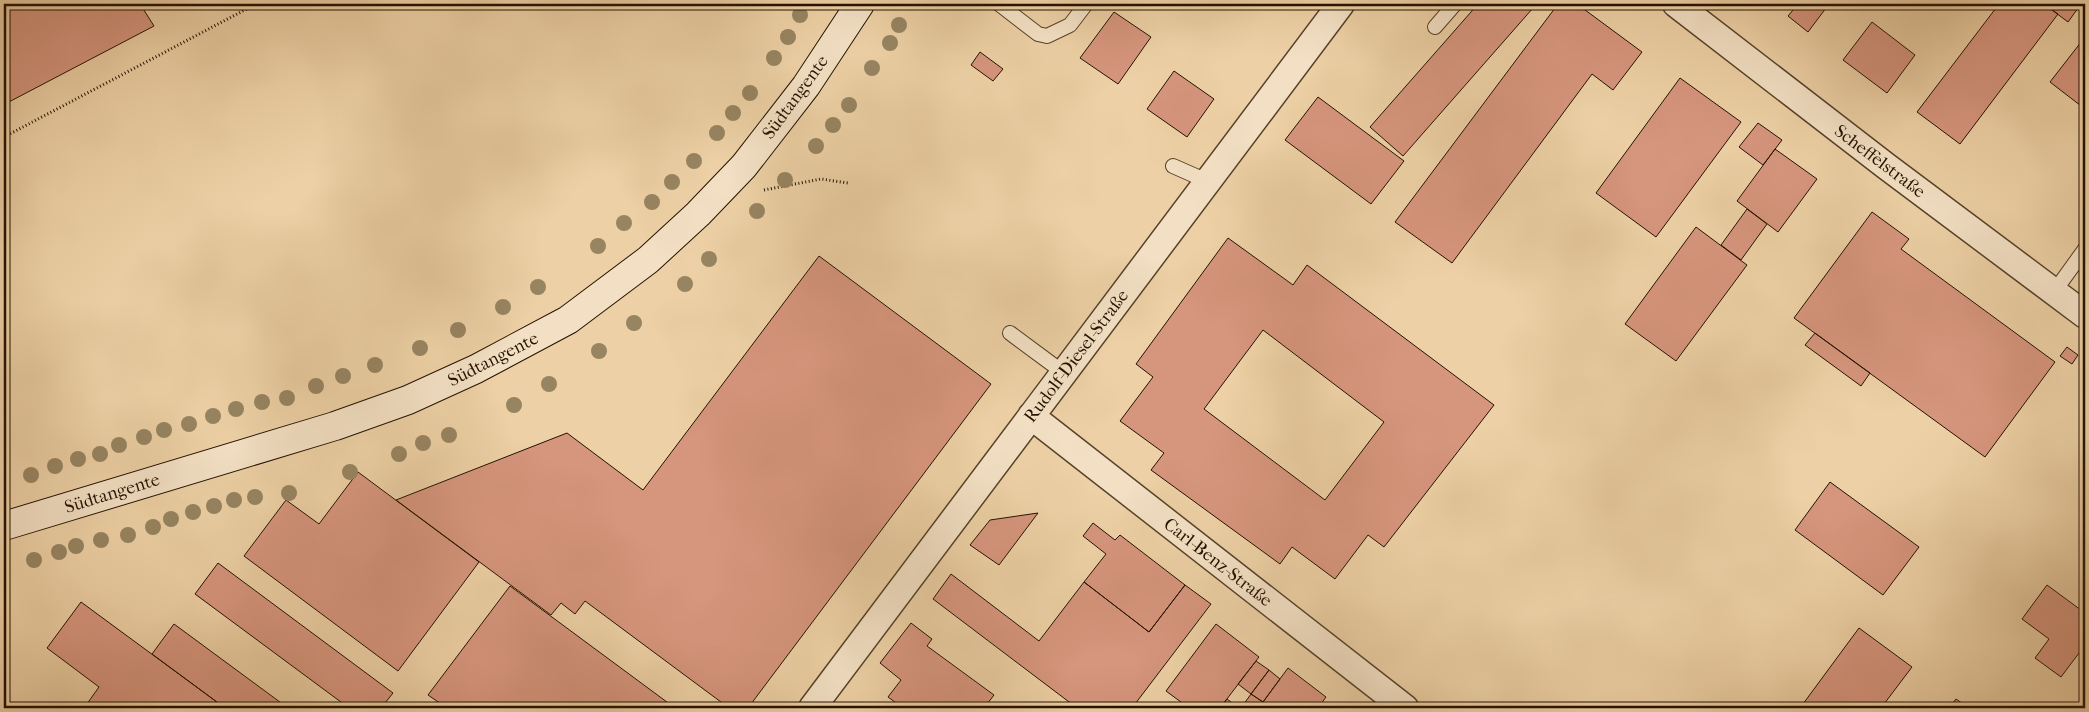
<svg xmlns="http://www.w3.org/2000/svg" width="2089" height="712" viewBox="0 0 2089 712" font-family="'IM FELL French Canon',serif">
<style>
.building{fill:#d6957d;stroke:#241201;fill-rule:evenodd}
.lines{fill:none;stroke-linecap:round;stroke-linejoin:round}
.lane-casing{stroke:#56422a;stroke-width:16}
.street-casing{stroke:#56422a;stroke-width:29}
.secondary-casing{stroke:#241201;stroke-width:30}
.path{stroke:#241201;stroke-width:3;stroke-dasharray:1 2.5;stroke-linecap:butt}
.lane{stroke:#f3e0c4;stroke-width:14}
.street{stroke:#f3e0c4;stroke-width:26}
.secondary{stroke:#f3e0c4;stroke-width:28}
.tree{fill:#978461}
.labels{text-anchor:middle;stroke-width:4;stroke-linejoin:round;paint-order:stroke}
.street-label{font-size:18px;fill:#241201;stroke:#f3e0c4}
</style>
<rect width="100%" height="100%" fill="#edd0a5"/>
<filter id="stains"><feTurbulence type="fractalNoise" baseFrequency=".004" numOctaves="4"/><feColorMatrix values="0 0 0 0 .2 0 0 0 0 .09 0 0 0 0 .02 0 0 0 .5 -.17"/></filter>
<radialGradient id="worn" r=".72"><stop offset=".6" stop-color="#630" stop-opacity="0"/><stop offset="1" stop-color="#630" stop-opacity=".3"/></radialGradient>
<path class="building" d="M 4,4 L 140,4 L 154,26 L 5,104 Z
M 1478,4 L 1528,4 L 1533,8 L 1403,156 L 1370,127 Z
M 1558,4 L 1577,4 L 1642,52 L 1613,90 L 1592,74 L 1452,263 L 1395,222 Z
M 1798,4 L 1829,4 L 1808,32 L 1788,16 Z
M 1945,4 L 1955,4 L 1952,8 Z
M 1999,4 L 2044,4 L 2058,14 L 1960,144 L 1917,112 Z
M 2044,4 L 2081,4 L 2068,22 Z
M 1114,12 L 1151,37 L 1118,84 L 1080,58 Z
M 1872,22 L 1915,55 L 1887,93 L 1843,60 Z
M 2085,37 L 2085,109 L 2050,82 Z
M 980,52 L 1003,69 L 993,81 L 971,65 Z
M 1174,71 L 1214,99 L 1187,137 L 1147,109 Z
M 1680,78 L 1741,122 L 1656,237 L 1596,193 Z
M 1318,97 L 1404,161 L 1371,204 L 1285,140 Z
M 1758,123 L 1782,140 L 1763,165 L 1739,147 Z
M 1775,149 L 1817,179 L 1778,232 L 1737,201 Z
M 1747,209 L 1767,224 L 1741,260 L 1721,245 Z
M 1872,212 L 1909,239 L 1901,249 L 2055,362 L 1985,457 L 1794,318 Z
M 1696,227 L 1747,265 L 1676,361 L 1625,324 Z
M 1228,238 L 1293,285 L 1307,265 L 1494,405 L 1384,547 L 1368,535 L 1335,579 L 1292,547 L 1280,564 L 1151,470 L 1164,453 L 1120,421 L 1153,377 L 1136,364 ZM 1263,330 L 1384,422 L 1325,500 L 1204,409 Z
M 819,256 L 991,384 L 748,708 L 729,708 L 585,601 L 575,614 L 561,603 L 551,615 L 396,500 L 567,433 L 643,490 Z
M 1815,333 L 1870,373 L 1861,386 L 1805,345 Z
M 2067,347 L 2078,355 L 2072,364 L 2060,356 Z
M 358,472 L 479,562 L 398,671 L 244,556 L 286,500 L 319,524 Z
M 1830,482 L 1919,547 L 1883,595 L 1795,530 Z
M 1038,513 L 999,565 L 970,545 L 990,520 Z
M 1093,523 L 1115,540 L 1120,535 L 1185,585 L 1149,632 L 1084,582 L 1106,554 L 1083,536 Z
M 218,563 L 393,693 L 381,708 L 349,708 L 195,594 Z
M 951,574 L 1039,641 L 1084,582 L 1149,632 L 1185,585 L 1211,604 L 1132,708 L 1077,708 L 933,599 Z
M 2047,585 L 2085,613 L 2085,645 L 2061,677 L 2035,658 L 2049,639 L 2022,619 Z
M 510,586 L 675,708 L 523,708 L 516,703 L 512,708 L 447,708 L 428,695 Z
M 81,602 L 225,708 L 84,708 L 99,687 L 47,648 Z
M 911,623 L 932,639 L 927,646 L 994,695 L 984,708 L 903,708 L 888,697 L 901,680 L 880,663 Z
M 174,624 L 288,708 L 225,708 L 152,654 Z
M 1216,624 L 1259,657 L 1220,708 L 1189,708 L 1166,691 Z
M 1859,628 L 1912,667 L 1881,708 L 1800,708 Z
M 1256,661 L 1269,670 L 1251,694 L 1238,684 Z
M 1288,668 L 1326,697 L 1318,708 L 1241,708 L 1251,694 L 1263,702 Z
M 1269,670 L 1280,679 L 1263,702 L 1251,694 Z
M 1227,699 L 1239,708 L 1220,708 Z
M 1956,699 L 1969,708 L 1949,708 Z"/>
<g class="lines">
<g class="lane-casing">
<path id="lane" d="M 999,4 L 1038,34 L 1047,36 L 1070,25 L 1086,4
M 1435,27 L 1455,4
M 1173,166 L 1207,181
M 2054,292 L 2085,249
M 1010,333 L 1064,373"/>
</g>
<g class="street-casing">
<path id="street" d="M 1676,4 L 1886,166 L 2085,315
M 1031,416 L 1405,708
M 812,708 L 1341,4"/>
</g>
<g class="secondary-casing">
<path id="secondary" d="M 4,526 L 335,426 L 408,400 L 476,369 L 568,320 L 648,260 L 698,214 L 744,166 L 806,86 L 860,4"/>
</g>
<path class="path" d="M 4,137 L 256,4
M 764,190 L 821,179 L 848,183"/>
<use href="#lane" class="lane"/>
<use href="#street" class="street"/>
<use href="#secondary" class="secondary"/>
</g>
<g class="tree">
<circle cx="800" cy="15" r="8"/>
<circle cx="899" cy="25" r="8"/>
<circle cx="788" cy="37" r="8"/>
<circle cx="890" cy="43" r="8"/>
<circle cx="774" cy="58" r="8"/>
<circle cx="872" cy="68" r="8"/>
<circle cx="750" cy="93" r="8"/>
<circle cx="849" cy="105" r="8"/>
<circle cx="733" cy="113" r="8"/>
<circle cx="833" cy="125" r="8"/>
<circle cx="717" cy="133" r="8"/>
<circle cx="816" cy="146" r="8"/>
<circle cx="694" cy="161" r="8"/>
<circle cx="785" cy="180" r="8"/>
<circle cx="672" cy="182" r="8"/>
<circle cx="652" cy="202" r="8"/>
<circle cx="757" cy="211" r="8"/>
<circle cx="624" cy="223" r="8"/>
<circle cx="598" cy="246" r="8"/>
<circle cx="709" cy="259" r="8"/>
<circle cx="685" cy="284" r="8"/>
<circle cx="538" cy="287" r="8"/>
<circle cx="503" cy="307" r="8"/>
<circle cx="634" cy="323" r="8"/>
<circle cx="458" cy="330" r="8"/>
<circle cx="420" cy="348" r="8"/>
<circle cx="599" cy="351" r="8"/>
<circle cx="375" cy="365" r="8"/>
<circle cx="343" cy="376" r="8"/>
<circle cx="549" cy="384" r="8"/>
<circle cx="316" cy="386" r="8"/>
<circle cx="287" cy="398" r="8"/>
<circle cx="262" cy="402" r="8"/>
<circle cx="514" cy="405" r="8"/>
<circle cx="236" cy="409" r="8"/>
<circle cx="213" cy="416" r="8"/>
<circle cx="189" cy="424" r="8"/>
<circle cx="164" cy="430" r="8"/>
<circle cx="449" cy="435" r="8"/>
<circle cx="144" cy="437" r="8"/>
<circle cx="423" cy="443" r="8"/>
<circle cx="119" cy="445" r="8"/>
<circle cx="100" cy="454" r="8"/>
<circle cx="399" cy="454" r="8"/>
<circle cx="78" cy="459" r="8"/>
<circle cx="55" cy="466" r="8"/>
<circle cx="350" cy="472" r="8"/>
<circle cx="31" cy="475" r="8"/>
<circle cx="289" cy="493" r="8"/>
<circle cx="255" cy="497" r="8"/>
<circle cx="234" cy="500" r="8"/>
<circle cx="214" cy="506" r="8"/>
<circle cx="193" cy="512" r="8"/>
<circle cx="171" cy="519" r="8"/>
<circle cx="153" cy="527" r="8"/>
<circle cx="128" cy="535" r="8"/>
<circle cx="101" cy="540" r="8"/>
<circle cx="76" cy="546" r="8"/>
<circle cx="59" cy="552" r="8"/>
<circle cx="34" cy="560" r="8"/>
</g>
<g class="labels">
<g class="street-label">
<text transform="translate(795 97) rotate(-54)" y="6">Südtangente</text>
<text transform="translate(1880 161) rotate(37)" y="6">Scheffelstraße</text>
<text transform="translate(1076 356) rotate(-53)" y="6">Rudolf-Diesel-Straße</text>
<text transform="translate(493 359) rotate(-27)" y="6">Südtangente</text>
<text transform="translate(112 493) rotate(-17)" y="6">Südtangente</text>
<text transform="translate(1218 562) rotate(38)" y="6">Carl-Benz-Straße</text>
</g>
</g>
<rect width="2089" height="712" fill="none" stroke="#edd0a5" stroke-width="20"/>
<rect x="5" y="5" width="2079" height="702" fill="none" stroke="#241201" stroke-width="2.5"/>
<rect x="10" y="10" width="2069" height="692" fill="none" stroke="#241201"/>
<rect width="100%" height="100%" filter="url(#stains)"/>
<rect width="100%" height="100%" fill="url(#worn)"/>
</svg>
